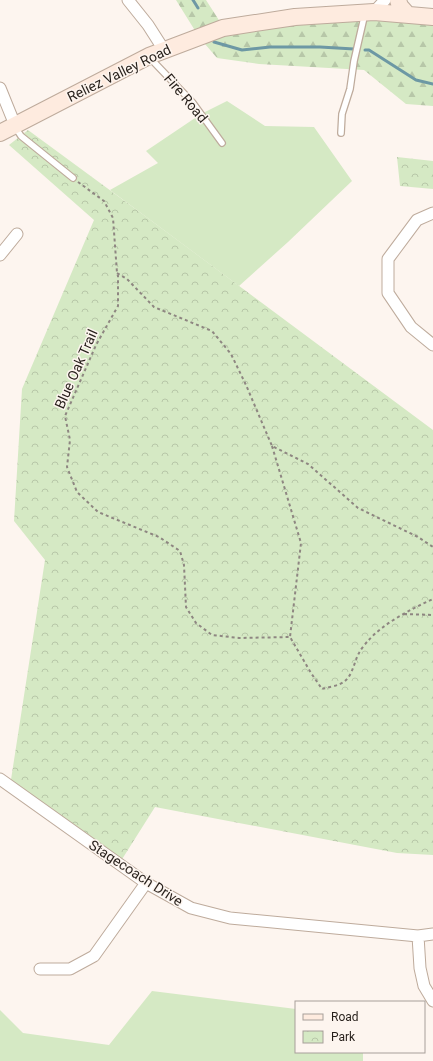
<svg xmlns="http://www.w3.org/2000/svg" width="433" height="1061" viewBox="0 0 433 1061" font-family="Roboto,sans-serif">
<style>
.grass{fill:#d5e9c4}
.forest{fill:url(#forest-firs)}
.park{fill:url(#park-crowns)}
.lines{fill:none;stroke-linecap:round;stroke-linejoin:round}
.stream{stroke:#6d98a4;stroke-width:3}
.lane-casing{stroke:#beab9c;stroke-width:8}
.street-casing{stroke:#beab9c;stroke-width:13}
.secondary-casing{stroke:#beab9c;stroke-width:18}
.path{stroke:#8e8681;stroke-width:2;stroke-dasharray:3 3;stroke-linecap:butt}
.lane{stroke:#fff;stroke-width:5.5}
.street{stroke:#fff;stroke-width:11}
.secondary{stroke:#feebdf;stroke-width:16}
.labels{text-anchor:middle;stroke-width:3;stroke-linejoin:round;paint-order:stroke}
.street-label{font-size:14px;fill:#261f1a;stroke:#fdf5ef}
</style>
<defs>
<pattern id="forest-firs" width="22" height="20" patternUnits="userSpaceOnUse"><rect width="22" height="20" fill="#d5e9c4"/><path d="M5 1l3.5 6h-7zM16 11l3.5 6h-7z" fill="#b7c7a8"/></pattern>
<pattern id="park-crowns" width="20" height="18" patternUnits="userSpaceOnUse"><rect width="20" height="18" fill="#d5e9c4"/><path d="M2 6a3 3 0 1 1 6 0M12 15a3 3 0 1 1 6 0" fill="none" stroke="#b7c7a8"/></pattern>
</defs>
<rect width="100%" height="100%" fill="#fdf5ef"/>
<path class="grass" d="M 227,101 L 265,126 L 314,127 L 352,181 L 288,242 L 239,286 L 110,190 L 158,163 L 146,151 L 201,114 Z
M 152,991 L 296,1009 L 296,1052 L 363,1052 L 363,1061 L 0,1061 L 0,1010 L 23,1033 L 109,1045 Z"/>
<path class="forest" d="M 176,0 L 206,0 L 224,28 L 295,17 L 433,17 L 433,106 L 406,104 L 364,70 L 259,64 L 217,58 L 199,37 Z"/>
<path class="park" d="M 28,130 L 141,213 L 433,430 L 433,855 L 397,853 L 155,807 L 119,864 L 10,786 L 45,560 L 14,521 L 22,389 L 94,220 L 9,145 Z
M 397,157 L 433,161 L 433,189 L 400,186 Z"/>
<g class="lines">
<path class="stream" d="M 193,0 L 198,8
M 214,42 L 242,50 L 270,47 L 320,47 L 354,49
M 365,50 L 369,50 L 416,80 L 433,84"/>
<g class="lane-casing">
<path id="lane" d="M 150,58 L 193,103 L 222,143
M 15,127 L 21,136 L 73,178
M 341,133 L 342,114 L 350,89 L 354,61 L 365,13"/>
</g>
<g class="street-casing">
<path id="street" d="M 128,0 L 148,25 L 164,50
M 374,12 L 385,0
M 0,88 L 15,125
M 433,213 L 417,220 L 388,259 L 388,293 L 411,327 L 433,345
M 0,255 L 17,234
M 0,779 L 146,883 L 191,908 L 230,918 L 418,936 L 433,934
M 418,936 L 420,968 L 424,986 L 433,1001
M 40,969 L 70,969 L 94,956 L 146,883"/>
</g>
<g class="secondary-casing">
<path id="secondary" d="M 398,0 L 400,6 L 408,15
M 0,133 L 149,56 L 223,28 L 295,17 L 374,12 L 433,17"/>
</g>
<path class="path" d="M 78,182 L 104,201 L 113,218 L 117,273 L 118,276 L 118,306 L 96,345 L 65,416 L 70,440 L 67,467 L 77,492 L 98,512 L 159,537 L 180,551 L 184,565 L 186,607 L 196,623 L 212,635 L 239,638 L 290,637 L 311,673 L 322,689 C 329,687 339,686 345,681 C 353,674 354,662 359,653 C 361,649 365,644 368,641 C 382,624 413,608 433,599
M 117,273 L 127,279 L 154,307 L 212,331 L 231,354 L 246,385 L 272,446 L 308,464 L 358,508 L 418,537 L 433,547
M 272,446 L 301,543 L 290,637
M 404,614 L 433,615"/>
<use href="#lane" class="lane"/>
<use href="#street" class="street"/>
<use href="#secondary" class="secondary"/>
</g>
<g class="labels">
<g class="street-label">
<text transform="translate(119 73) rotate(-26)" y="5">Reliez Valley Road</text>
<text transform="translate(186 98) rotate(50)" y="5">Fire Road</text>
<text transform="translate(76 369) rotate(-66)" y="5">Blue Oak Trail</text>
<text transform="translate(136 873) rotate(33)" y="5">Stagecoach Drive</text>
</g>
</g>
<rect x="295" y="1001" width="130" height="52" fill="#fdf5ef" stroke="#a79f9a"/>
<rect x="303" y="1014" width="20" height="6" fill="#feebdf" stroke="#a79f9a"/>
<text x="331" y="1021" font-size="12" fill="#261f1a">Road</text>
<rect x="303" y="1031" width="20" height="12" fill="url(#park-crowns)" stroke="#a79f9a"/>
<text x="331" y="1041" font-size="12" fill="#261f1a">Park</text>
</svg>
